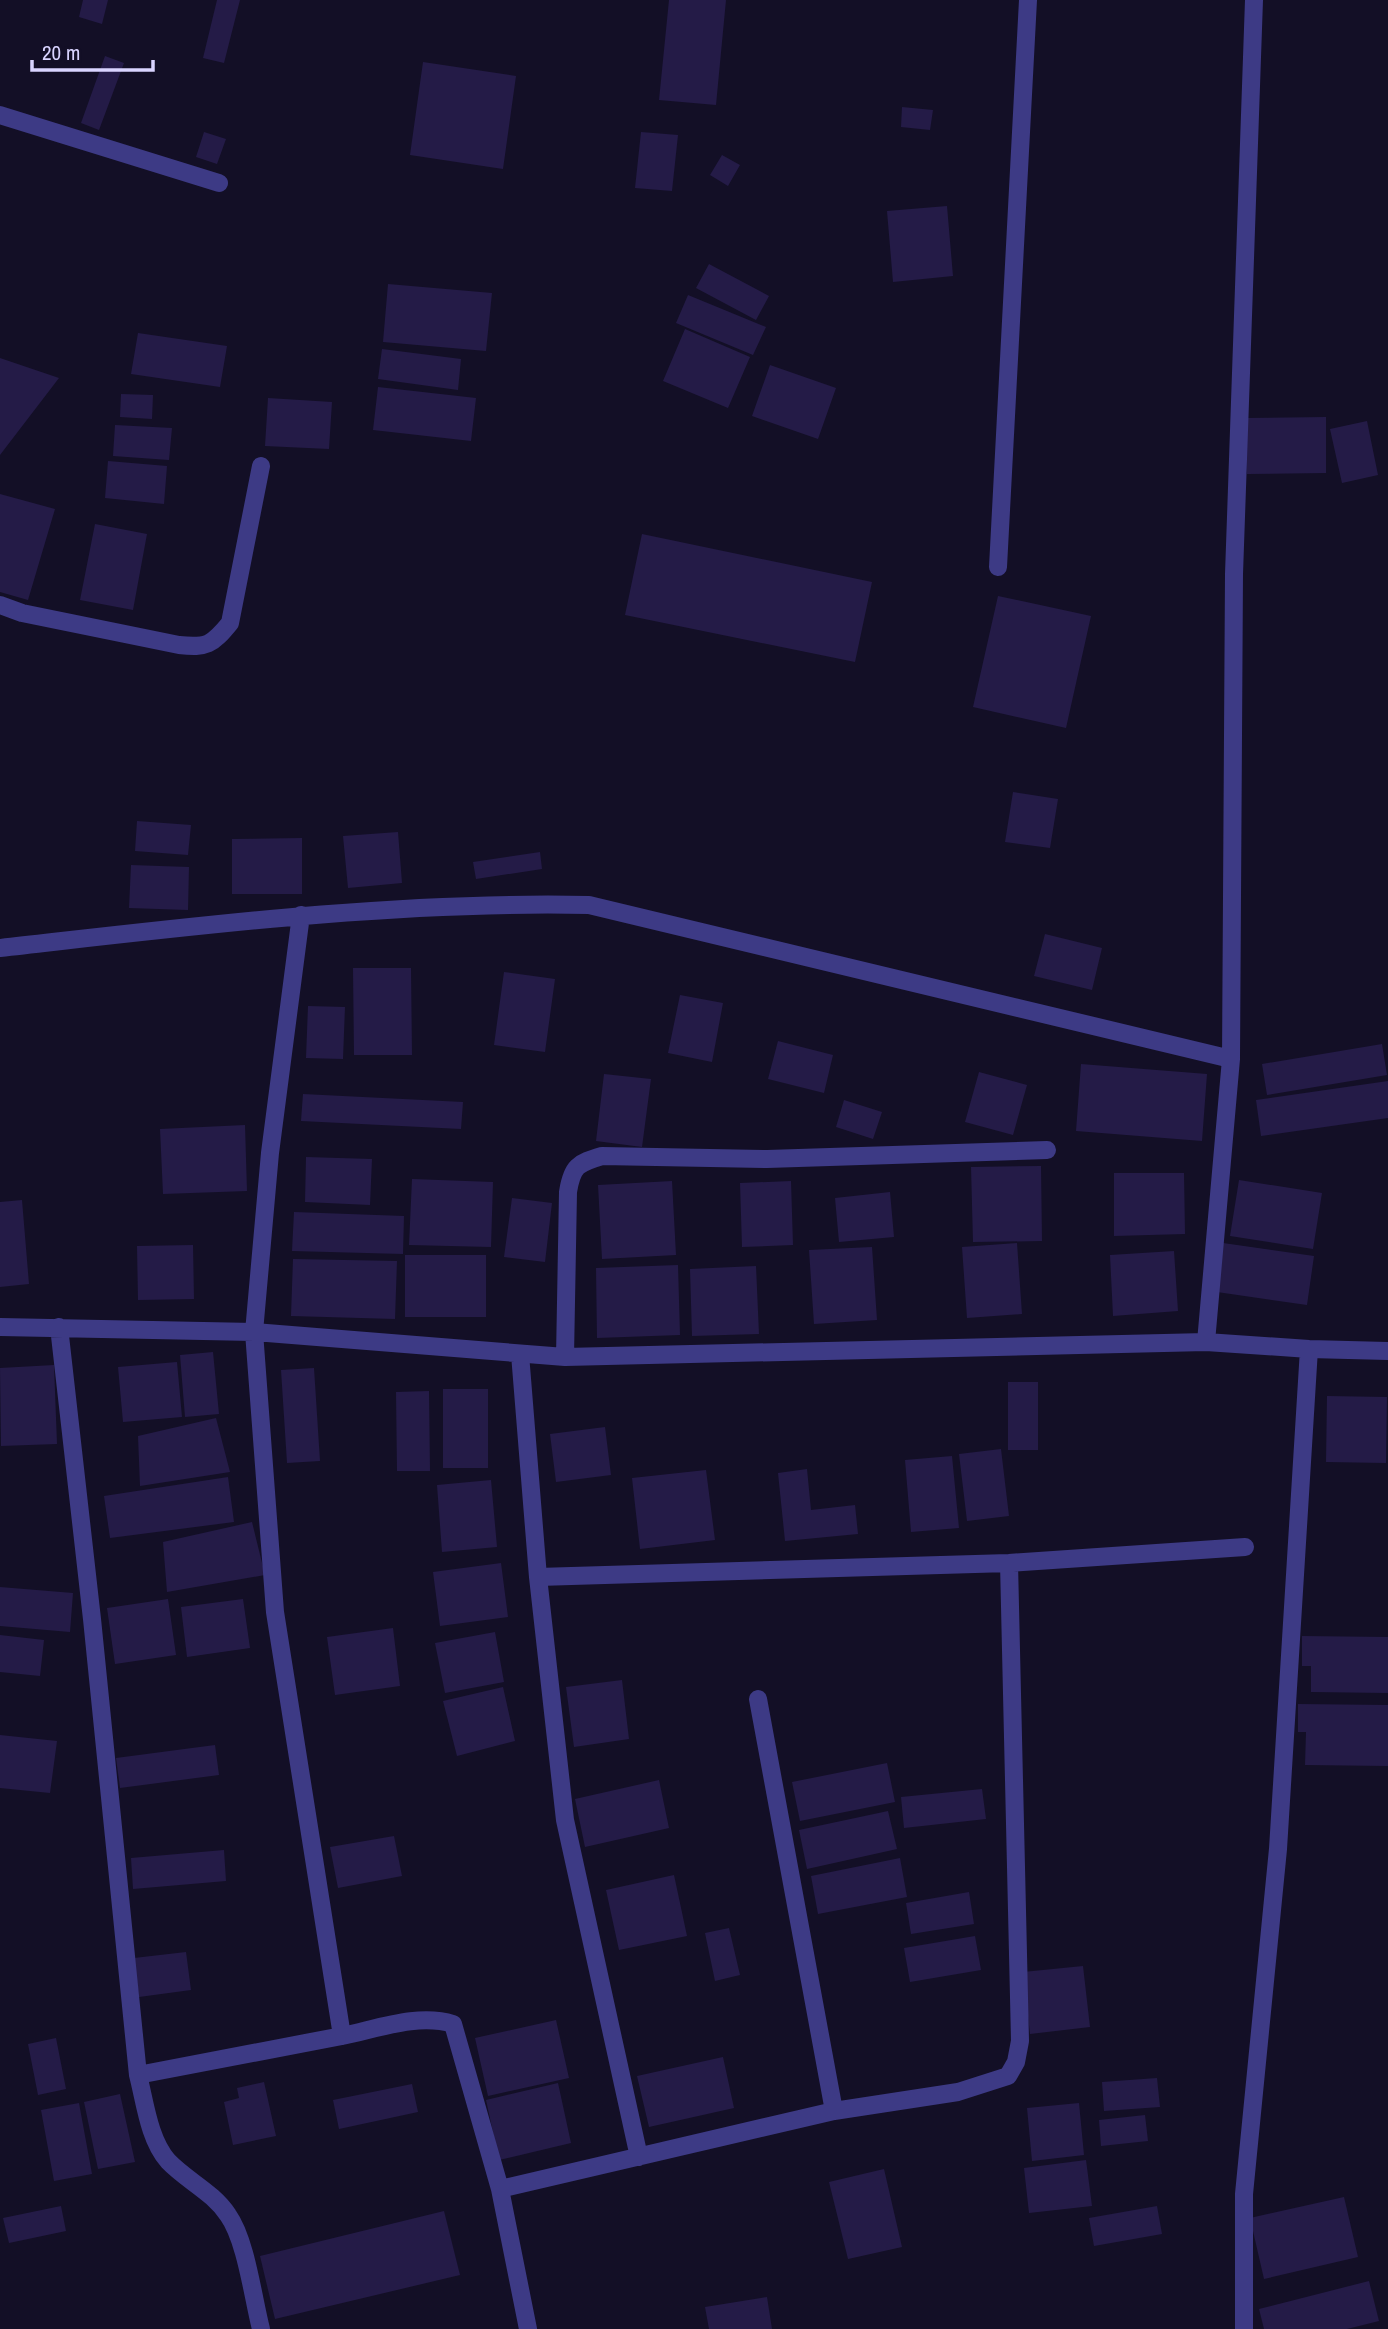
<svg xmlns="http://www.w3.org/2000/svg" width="1388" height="2329" viewBox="0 0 1388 2329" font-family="'Archivo Narrow',sans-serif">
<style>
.building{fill:#241b47}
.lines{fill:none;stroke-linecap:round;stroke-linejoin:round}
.street{stroke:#3d3a85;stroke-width:18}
</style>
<rect width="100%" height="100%" fill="#130f26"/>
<path class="building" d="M 83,0 L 108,0 L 102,24 L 79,17 Z
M 217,0 L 240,0 L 224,63 L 203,58 Z
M 669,0 L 726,0 L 716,105 L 659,100 Z
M 105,56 L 124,63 L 99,130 L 81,123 Z
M 423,62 L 516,76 L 503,169 L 410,155 Z
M 902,107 L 933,110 L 930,130 L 901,127 Z
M 204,132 L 226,139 L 217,164 L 196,157 Z
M 641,132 L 678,135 L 672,191 L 635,188 Z
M 722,155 L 740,165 L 728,186 L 710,175 Z
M 947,206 L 953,276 L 893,282 L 887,211 Z
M 709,264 L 769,296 L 756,320 L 696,288 Z
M 388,284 L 492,293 L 486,351 L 383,342 Z
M 688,295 L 766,327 L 753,355 L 676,323 Z
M 685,329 L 750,357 L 728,408 L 663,381 Z
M 138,333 L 227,346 L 220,387 L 131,374 Z
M 382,349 L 461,359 L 458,390 L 378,379 Z
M 0,358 L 59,378 L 0,455 Z
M 770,365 L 836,388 L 818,439 L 752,416 Z
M 378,387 L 476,398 L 471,441 L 373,430 Z
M 121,394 L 153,395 L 152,419 L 120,417 Z
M 268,398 L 332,402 L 329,449 L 265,446 Z
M 1326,417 L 1326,473 L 1247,474 L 1245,418 Z
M 1367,421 L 1378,475 L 1342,483 L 1330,429 Z
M 115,425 L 172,428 L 169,460 L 113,456 Z
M 108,461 L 167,466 L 164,504 L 105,498 Z
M 0,494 L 55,509 L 28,600 L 0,592 Z
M 95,524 L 147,534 L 133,610 L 80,600 Z
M 642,534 L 872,582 L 855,662 L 625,615 Z
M 998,596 L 1091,616 L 1066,728 L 973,707 Z
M 1013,792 L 1058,799 L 1050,848 L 1005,842 Z
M 137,821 L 191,825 L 188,855 L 135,851 Z
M 398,832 L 402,883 L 348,888 L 343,836 Z
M 302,838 L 302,894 L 232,894 L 232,839 Z
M 540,852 L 542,869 L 476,879 L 473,862 Z
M 131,865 L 189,867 L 188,910 L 129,908 Z
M 1045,934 L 1102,948 L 1092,990 L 1034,976 Z
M 353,968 L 411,968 L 412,1055 L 354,1055 Z
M 504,972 L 555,979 L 545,1052 L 494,1045 Z
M 680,995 L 723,1003 L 712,1062 L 668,1053 Z
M 308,1006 L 345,1007 L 343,1059 L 306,1058 Z
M 778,1041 L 833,1055 L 824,1093 L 768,1079 Z
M 1382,1044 L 1387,1075 L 1267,1095 L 1262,1064 Z
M 1081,1064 L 1207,1074 L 1202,1141 L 1076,1131 Z
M 979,1072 L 1027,1085 L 1013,1135 L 965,1122 Z
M 604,1074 L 651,1079 L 642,1147 L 596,1141 Z
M 1388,1081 L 1388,1118 L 1261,1136 L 1256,1100 Z
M 303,1094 L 463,1102 L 461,1129 L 301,1121 Z
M 844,1100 L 882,1112 L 873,1139 L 836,1127 Z
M 245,1125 L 247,1191 L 163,1194 L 160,1129 Z
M 306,1157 L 372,1159 L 370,1205 L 305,1202 Z
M 1041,1166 L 1042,1241 L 973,1242 L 971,1167 Z
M 1114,1173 L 1184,1173 L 1185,1234 L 1114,1236 Z
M 412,1179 L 493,1182 L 491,1247 L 409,1245 Z
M 1239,1180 L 1322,1193 L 1313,1249 L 1230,1236 Z
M 672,1181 L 676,1255 L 602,1259 L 598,1185 Z
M 791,1181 L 793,1245 L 742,1247 L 740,1183 Z
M 890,1192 L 894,1237 L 839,1242 L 835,1198 Z
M 512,1198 L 552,1203 L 545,1262 L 504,1257 Z
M 22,1200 L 29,1284 L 0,1287 L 0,1202 Z
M 294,1212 L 404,1216 L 403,1254 L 292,1251 Z
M 1017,1243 L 1022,1314 L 967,1318 L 962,1247 Z
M 1223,1243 L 1314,1256 L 1307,1305 L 1217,1292 Z
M 193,1245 L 194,1299 L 138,1300 L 137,1246 Z
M 872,1247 L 877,1320 L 814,1324 L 809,1250 Z
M 1174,1251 L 1178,1311 L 1113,1316 L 1110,1255 Z
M 405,1255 L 486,1255 L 486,1317 L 405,1317 Z
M 293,1259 L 397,1261 L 395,1319 L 291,1316 Z
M 678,1265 L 680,1335 L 597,1338 L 596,1268 Z
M 756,1266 L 759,1334 L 692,1336 L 690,1269 Z
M 213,1352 L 219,1414 L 185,1417 L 180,1355 Z
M 177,1362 L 182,1417 L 123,1422 L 118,1367 Z
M 54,1365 L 57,1444 L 1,1446 L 0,1368 Z
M 314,1368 L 320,1461 L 287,1463 L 281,1370 Z
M 1008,1382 L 1038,1382 L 1038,1450 L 1008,1450 Z
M 443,1389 L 488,1389 L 488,1468 L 443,1468 Z
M 429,1391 L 430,1471 L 397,1471 L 396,1392 Z
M 1327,1396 L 1387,1397 L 1386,1463 L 1326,1462 Z
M 216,1418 L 230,1472 L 140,1486 L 138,1436 Z
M 605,1427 L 611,1475 L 556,1482 L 550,1434 Z
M 1001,1449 L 1009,1516 L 967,1521 L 959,1454 Z
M 952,1456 L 959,1528 L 911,1532 L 905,1460 Z
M 807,1469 L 811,1510 L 855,1505 L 858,1534 L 785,1541 L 778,1473 Z
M 706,1470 L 715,1540 L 640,1549 L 632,1478 Z
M 228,1477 L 234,1522 L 110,1538 L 104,1496 Z
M 491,1480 L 497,1547 L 442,1552 L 437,1485 Z
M 252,1522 L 265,1575 L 167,1592 L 163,1542 Z
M 501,1563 L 508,1617 L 440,1626 L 433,1572 Z
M 0,1587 L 73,1593 L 70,1632 L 0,1626 Z
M 168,1599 L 176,1655 L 115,1664 L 107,1608 Z
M 243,1599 L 250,1648 L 187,1657 L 181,1607 Z
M 393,1628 L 400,1686 L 335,1695 L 327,1637 Z
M 495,1632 L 504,1682 L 445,1693 L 435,1643 Z
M 0,1635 L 44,1640 L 40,1676 L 0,1672 Z
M 1302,1636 L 1388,1637 L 1388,1693 L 1311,1692 L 1311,1666 L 1302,1666 Z
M 622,1680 L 629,1739 L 574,1747 L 566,1687 Z
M 503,1687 L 515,1741 L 457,1756 L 443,1701 Z
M 1298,1704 L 1388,1705 L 1388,1766 L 1305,1765 L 1306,1732 L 1298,1732 Z
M 0,1735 L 57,1741 L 50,1793 L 0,1788 Z
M 215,1745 L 219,1775 L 120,1788 L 116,1758 Z
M 887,1763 L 895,1802 L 800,1821 L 792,1782 Z
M 659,1780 L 669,1828 L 585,1847 L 575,1799 Z
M 982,1789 L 986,1819 L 904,1828 L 901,1797 Z
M 888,1811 L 897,1849 L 807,1869 L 799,1830 Z
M 394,1836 L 402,1876 L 338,1888 L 330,1847 Z
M 224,1850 L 226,1881 L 133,1889 L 131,1858 Z
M 900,1858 L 907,1897 L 818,1914 L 811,1876 Z
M 674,1875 L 687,1936 L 619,1950 L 606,1890 Z
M 969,1892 L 974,1924 L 911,1934 L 906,1903 Z
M 729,1928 L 740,1975 L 715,1981 L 705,1933 Z
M 975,1936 L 981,1970 L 910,1982 L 904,1948 Z
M 186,1952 L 191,1990 L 139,1997 L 134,1958 Z
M 1083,1966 L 1090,2027 L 1030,2034 L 1023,1972 Z
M 556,2020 L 569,2078 L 488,2096 L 475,2038 Z
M 56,2038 L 66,2089 L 38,2095 L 28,2044 Z
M 723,2057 L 734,2108 L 649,2127 L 637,2076 Z
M 1157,2078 L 1160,2107 L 1104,2111 L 1102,2082 Z
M 264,2082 L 276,2136 L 233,2145 L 224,2102 L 239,2098 L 237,2088 Z
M 558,2083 L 571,2143 L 499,2160 L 486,2100 Z
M 412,2084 L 418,2112 L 339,2129 L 333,2100 Z
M 120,2094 L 135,2162 L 98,2169 L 84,2102 Z
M 79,2103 L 92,2174 L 54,2181 L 41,2110 Z
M 1079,2103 L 1084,2155 L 1032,2161 L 1027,2108 Z
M 1145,2115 L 1148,2141 L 1101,2146 L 1099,2120 Z
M 1086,2160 L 1092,2206 L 1029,2213 L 1024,2168 Z
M 884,2169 L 902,2247 L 848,2259 L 829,2182 Z
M 1344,2197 L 1358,2257 L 1264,2279 L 1250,2218 Z
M 61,2206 L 66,2231 L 9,2243 L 3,2218 Z
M 1157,2206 L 1162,2234 L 1094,2246 L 1089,2218 Z
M 444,2211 L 460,2275 L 275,2319 L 260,2256 Z
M 1369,2281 L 1379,2321 L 1347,2329 L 1264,2329 L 1259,2309 Z
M 767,2297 L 772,2329 L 709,2329 L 705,2307 Z"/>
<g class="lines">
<path class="street" d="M 0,115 L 219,183
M 998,567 L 1028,0
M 0,605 L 22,613 L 179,645 C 207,648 212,645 230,623 L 261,466
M 301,915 L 270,1153 L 254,1332 L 275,1612 L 342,2036 C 377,2029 418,2013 453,2024 L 500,2189 L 528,2329
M 0,948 C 196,926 392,901 589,905 L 1231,1059
M 0,1327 L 254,1332 L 565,1357 L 1206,1342 L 1309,1349 L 1388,1351
M 59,1327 L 92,1619 L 138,2075 C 145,2102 149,2140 168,2161 C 187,2181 213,2192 228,2215 C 246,2240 253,2298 261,2329
M 1206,1342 L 1231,1059 L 1234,574 L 1254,0
M 520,1354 L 538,1577 L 565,1820 L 639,2157
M 565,1357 L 568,1192 C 572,1166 578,1163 602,1156 L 767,1159 L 1047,1150
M 538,1577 L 1009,1563 L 1245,1547
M 758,1699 L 834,2111
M 138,2075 L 342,2036
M 500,2189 L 834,2111 L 958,2092 L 1008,2076 L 1016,2062 L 1020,2041 L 1009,1563
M 1244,2329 L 1244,2194 L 1278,1849 L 1309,1349"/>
</g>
<path d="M32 60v10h121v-10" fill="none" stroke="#d9d4ff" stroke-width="3.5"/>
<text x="42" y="60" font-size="21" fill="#d9d4ff" stroke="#130f26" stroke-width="5" paint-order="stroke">20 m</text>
</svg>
